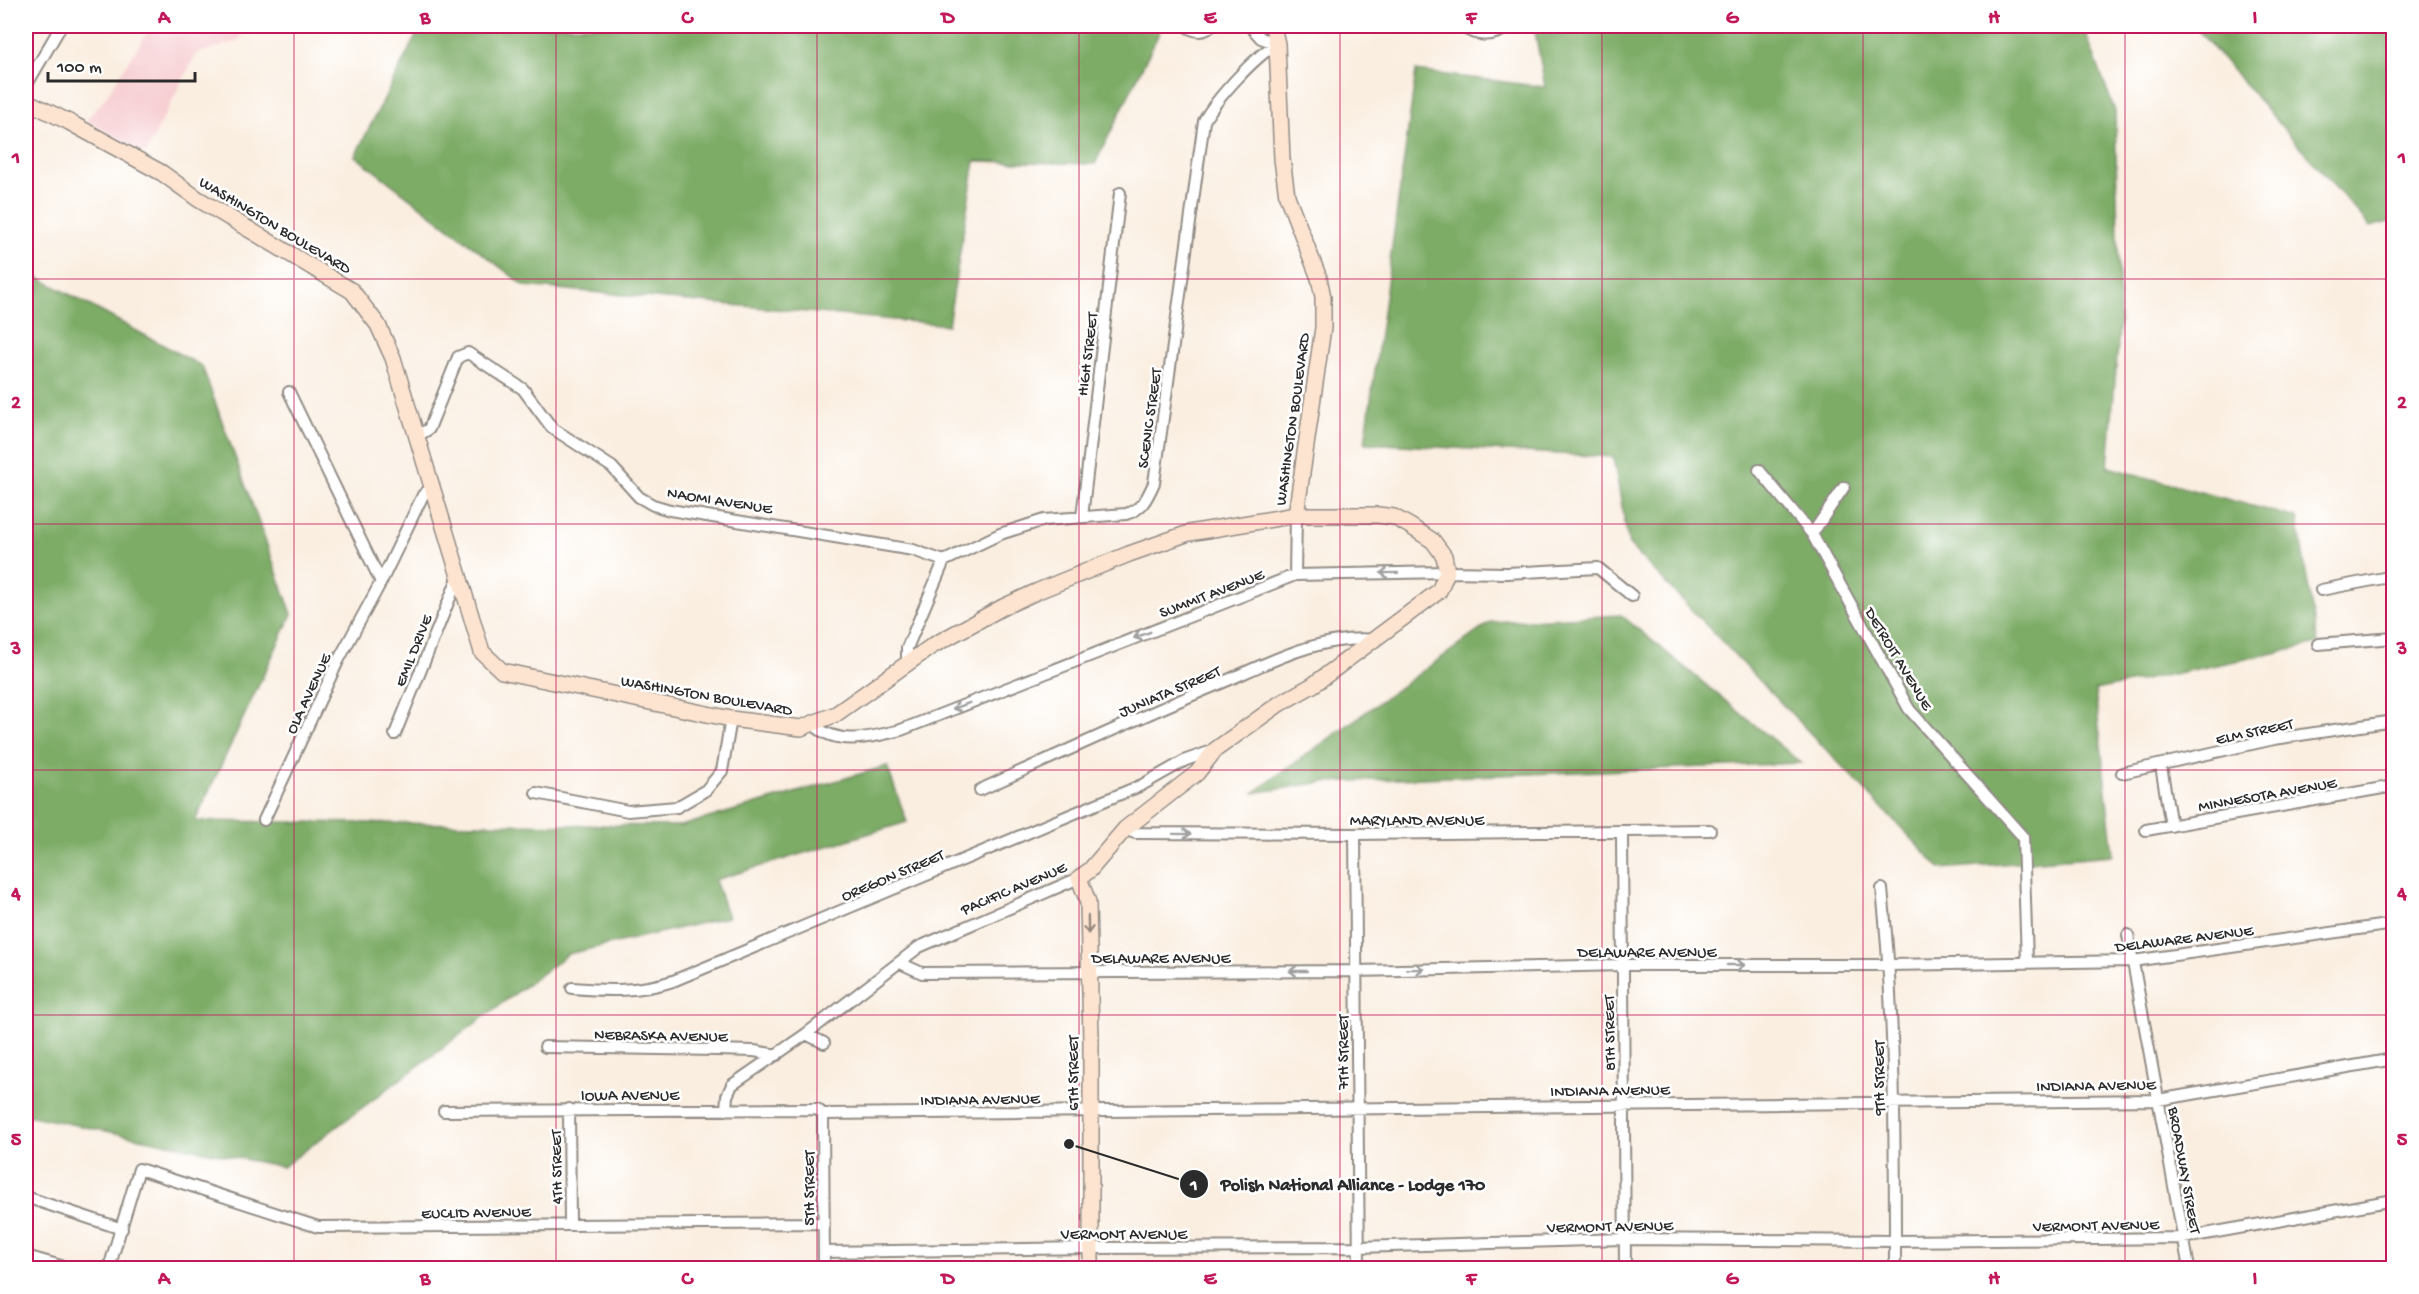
<svg xmlns="http://www.w3.org/2000/svg" width="2419" height="1294" viewBox="0 0 2419 1294" font-family="'Gochi Hand',sans-serif">
<style>
.built{fill:#f7cfd3}
.forest{fill:#7dac66;stroke:#546c48;stroke-width:1.5}
.lines{fill:none;stroke-linecap:round;stroke-linejoin:round}
.street-casing{stroke:#928c86;stroke-width:14}
.secondary-casing{stroke:#928c86;stroke-width:18}
.street{stroke:#fff;stroke-width:10}
.secondary{stroke:#fde4d1;stroke-width:15}
.oneway{stroke:#a0a0a0}
.oneway2{stroke:#94887e}
.grid{fill:none;stroke:#c2185b;stroke-width:1.5;stroke-opacity:0.55}
.labels{text-anchor:middle;stroke-width:5;stroke-linejoin:round;paint-order:stroke}
.street-label{font-size:16px;fill:#2b2b2b;stroke:#fff}
.leader{fill:none;stroke:#2b2b2b;stroke-width:2}
.callout-dot{fill:#2b2b2b;stroke:#fff;stroke-width:2}
.mark-label{font-size:18px;text-anchor:middle;font-weight:bold;fill:#fff}
.callout-label{font-size:18px;text-anchor:middle;font-weight:bold;fill:#2b2b2b;stroke:#fff;stroke-width:5;stroke-linejoin:round;paint-order:stroke}
.neatline{fill:none;stroke:#c2185b;stroke-width:2}
.grid-label{font-size:20px;text-anchor:middle;font-weight:bold;fill:#c2185b}
</style>
<rect width="100%" height="100%" fill="#fff"/>
<filter id="ink" filterUnits="userSpaceOnUse"><feTurbulence type="fractalNoise" baseFrequency=".0167" numOctaves="2"/><feDisplacementMap in="SourceGraphic" scale="12" xChannelSelector="R" yChannelSelector="G"/><feConvolveMatrix kernelMatrix="1 2 1 2 8 2 1 2 1" color-interpolation-filters="sRGB"/></filter>
<filter id="wash" filterUnits="userSpaceOnUse"><feTurbulence type="fractalNoise" baseFrequency=".008" numOctaves="4" result="noise"/><feDisplacementMap in="SourceGraphic" scale="24" xChannelSelector="R" yChannelSelector="G"/><feGaussianBlur stdDeviation="1.35" result="paint"/><feColorMatrix in="noise" values="0 0 0 0 0 0 0 0 0 0 0 0 0 0 0 0 0 1.4 0 .05"/><feComposite in="paint" operator="in"/></filter>
<g filter="url(#wash)">
<rect width="100%" height="100%" fill="#faeee0"/>
<path class="built" d="M 151,26 L 247,26 L 238,41 L 196,54 L 145,154 L 86,120 L 104,100 Z"/>
<path class="forest" d="M 421,26 L 1157,26 L 1160,31 L 1095,164 L 975,161 L 948,325 L 525,286 L 355,156 Z
M 1534,26 L 2083,26 L 2115,111 L 2120,319 L 2108,467 L 2297,518 L 2318,644 L 2095,690 L 2113,855 L 1941,869 L 1629,545 L 1613,457 L 1365,443 L 1416,71 L 1545,87 Z
M 2194,26 L 2393,26 L 2393,221 L 2370,227 Z
M 26,271 L 202,366 L 292,614 L 195,821 L 681,826 L 887,766 L 907,822 L 715,880 L 728,917 L 568,954 L 283,1167 L 26,1115 Z
M 1621,615 L 1801,763 L 1324,782 L 1253,793 L 1491,622 Z"/>
</g>
<g filter="url(#ink)">
<g class="lines">
<g class="street-casing">
<path id="street" d="M 1186,26 C 1194,32 1204,33 1211,26
M 1250,26 L 1261,38 L 1277,44
M 1462,26 C 1477,38 1494,37 1509,26
M 26,86 L 61,26
M 289,392 L 381,582
M 416,437 L 429,429 L 458,357 L 468,353 L 523,389 L 552,428 L 612,467 L 639,497 L 653,505 L 670,510 L 913,550 L 944,561
M 1759,470 L 1812,534 L 1909,709 L 2023,837 L 2027,962
M 1082,517 L 1120,193
M 1812,534 L 1844,487
M 1295,575 L 1296,515
M 2321,590 L 2394,576
M 2318,644 L 2394,638
M 907,664 L 907,648 L 944,561 L 1000,534 L 1044,520 L 1126,514 C 1143,509 1147,498 1154,483 L 1204,121 C 1216,99 1255,56 1277,44
M 814,725 C 838,747 872,737 901,730 L 1295,575 L 1447,572 L 1507,573 L 1598,568 L 1632,596
M 395,734 L 458,578
M 2161,766 L 2171,826
M 2122,773 L 2274,739 L 2394,721
M 980,790 C 1057,755 1135,719 1214,686 C 1265,665 1318,634 1375,640
M 536,793 L 628,811 L 677,807 L 706,790 L 722,771 L 731,719
M 264,820 L 338,661 L 381,582 L 423,495 L 432,487
M 1125,829 L 1135,833 L 1355,834 L 1710,830
M 2146,830 L 2394,786
M 1622,833 L 1625,1268
M 1355,834 L 1359,1268
M 1882,889 C 1895,1015 1895,1142 1895,1268
M 2128,935 L 2189,1268
M 900,963 L 922,973 L 1356,971 L 1623,965 L 1890,965 L 2133,961 L 2394,924
M 572,988 C 608,991 639,992 673,981 L 1142,785 L 1186,760 L 1215,750
M 806,1034 L 824,1043
M 545,1047 L 716,1050 L 754,1051 L 777,1055
M 569,1109 L 570,1225
M 726,1110 L 727,1096 L 732,1085 L 806,1034 L 919,947 L 1079,878
M 444,1111 L 817,1109 L 823,1114 L 824,1268
M 823,1114 L 2158,1100 L 2394,1059
M 26,1197 L 122,1229
M 824,1252 L 1090,1248 L 1358,1247 L 1623,1239 L 1895,1241 L 2183,1238 L 2394,1200
M 26,1256 L 68,1268
M 109,1268 L 139,1169 L 318,1227 L 823,1223"/>
</g>
<g class="secondary-casing">
<path id="secondary" d="M 1273,26 L 1277,44 L 1282,159 L 1287,196 L 1319,278 L 1323,297 L 1323,328 L 1296,515
M 26,101 L 69,122 L 162,173 L 198,199 L 352,291 L 378,325 L 393,358 L 482,652 L 502,671 L 731,719 L 801,728 L 836,714 L 932,646 L 1003,607 L 1038,591 L 1129,554 L 1189,533 L 1296,515 L 1378,515 L 1394,517 L 1410,526 L 1433,541 L 1444,556 L 1447,572 L 1439,591 L 1313,685 L 1279,704 L 1215,750 L 1197,773 L 1125,829 L 1090,870 L 1079,878 L 1088,902 L 1091,1040 L 1091,1268"/>
</g>
<use href="#street" class="street"/>
<use href="#secondary" class="secondary"/>
</g>
<defs><path id="oneway-shaft" d="M-6 0H5M1.5-3L5.5 0L1.5 3" fill="none" stroke-width="1.6" stroke-linecap="round" stroke-linejoin="round" transform="scale(1.5)"/></defs>
<g class="oneway">
<use href="#oneway-shaft" transform="translate(1389 573) rotate(179)"/>
<use href="#oneway-shaft" transform="translate(1142 635) rotate(159)"/>
<use href="#oneway-shaft" transform="translate(961 706) rotate(159)"/>
<use href="#oneway-shaft" transform="translate(1182 834) rotate(1)"/>
<use href="#oneway-shaft" transform="translate(1736 965)"/>
<use href="#oneway-shaft" transform="translate(1415 969) rotate(-1)"/>
<use href="#oneway-shaft" transform="translate(1298 971) rotate(180)"/>
</g>
<use class="oneway2" href="#oneway-shaft" transform="translate(1088 925) rotate(89)"/>
</g>
<path class="grid" d="M 294,26 L 294,1268M 556,26 L 556,1268M 817,26 L 817,1268M 1079,26 L 1079,1268M 1340,26 L 1340,1268M 1602,26 L 1602,1268M 1863,26 L 1863,1268M 2125,26 L 2125,1268M 26,279 L 2394,279M 26,524 L 2394,524M 26,770 L 2394,770M 26,1015 L 2394,1015"/>
<g class="labels">
<g class="street-label">
<text transform="translate(276 224) rotate(31)" y="6">WASHINGTON BOULEVARD</text>
<text transform="translate(1086 354) rotate(-83)" y="6">HIGH STREET</text>
<text transform="translate(1148 418) rotate(-82)" y="6">SCENIC STREET</text>
<text transform="translate(1291 419) rotate(-82)" y="6">WASHINGTON BOULEVARD</text>
<text transform="translate(720 499) rotate(9)" y="6">NAOMI AVENUE</text>
<text transform="translate(1211 592) rotate(-21)" y="6">SUMMIT AVENUE</text>
<text transform="translate(412 650) rotate(-68)" y="6">EMIL DRIVE</text>
<text transform="translate(1900 658) rotate(59)" y="6">DETROIT AVENUE</text>
<text transform="translate(1169 690) rotate(-23)" y="6">JUNIATA STREET</text>
<text transform="translate(307 693) rotate(-65)" y="6">OLA AVENUE</text>
<text transform="translate(707 694) rotate(10)" y="6">WASHINGTON BOULEVARD</text>
<text transform="translate(2254 730) rotate(-12)" y="6">ELM STREET</text>
<text transform="translate(2267 793) rotate(-10)" y="6">MINNESOTA AVENUE</text>
<text x="1417" y="825">MARYLAND AVENUE</text>
<text transform="translate(892 874) rotate(-23)" y="6">OREGON STREET</text>
<text transform="translate(1013 887) rotate(-23)" y="6">PACIFIC AVENUE</text>
<text transform="translate(2184 937) rotate(-7)" y="6">DELAWARE AVENUE</text>
<text x="1647" y="957">DELAWARE AVENUE</text>
<text x="1161" y="963">DELAWARE AVENUE</text>
<text transform="translate(1608 1033) rotate(-91)" y="6">8TH STREET</text>
<text transform="translate(661 1034) rotate(1)" y="6">NEBRASKA AVENUE</text>
<text transform="translate(1342 1052) rotate(-90)" y="6">7TH STREET</text>
<text transform="translate(1072 1073) rotate(-90)" y="6">6TH STREET</text>
<text transform="translate(1878 1078) rotate(-90)" y="6">9TH STREET</text>
<text transform="translate(2096 1084) rotate(-1)" y="6">INDIANA AVENUE</text>
<text transform="translate(1610 1089) rotate(-1)" y="6">INDIANA AVENUE</text>
<text x="630" y="1100">IOWA AVENUE</text>
<text transform="translate(980 1098) rotate(-1)" y="6">INDIANA AVENUE</text>
<text transform="translate(555 1167) rotate(-91)" y="6">4TH STREET</text>
<text transform="translate(2186 1170) rotate(80)" y="6">BROADWAY STREET</text>
<text transform="translate(808 1188) rotate(-90)" y="6">5TH STREET</text>
<text transform="translate(476 1211) rotate(-1)" y="6">EUCLID AVENUE</text>
<text transform="translate(2096 1224) rotate(-1)" y="6">VERMONT AVENUE</text>
<text transform="translate(1610 1225) rotate(-1)" y="6">VERMONT AVENUE</text>
<text x="1124" y="1239">VERMONT AVENUE</text>
</g>
</g>
<path class="leader" d="M1069 1144L1194 1184"/>
<g class="callout-dot">
<circle cx="1069" cy="1144" r="6"/>
<circle cx="1194" cy="1184" r="15"/>
</g>
<g class="mark-label">
<text x="1194" y="1190">1</text>
</g>
<g class="callout-label">
<text x="1353" y="1190">Polish National Alliance - Lodge 170</text>
</g>
<rect width="2419" height="1294" fill="none" stroke="#fff" stroke-width="66"/>
<path d="M48 72v9h147v-9" fill="none" stroke="#2b2b2b" stroke-width="3"/>
<text x="57" y="72" font-size="18" fill="#2b2b2b" stroke="#ffffff" stroke-width="4.5" paint-order="stroke">100 m</text>
<rect x="33" y="33" width="2353" height="1228" class="neatline"/>
<g class="grid-label">
<text x="164" y="23">A</text>
<text x="425" y="23">B</text>
<text x="687" y="23">C</text>
<text x="948" y="23">D</text>
<text x="1210" y="23">E</text>
<text x="1471" y="23">F</text>
<text x="1732" y="23">G</text>
<text x="1994" y="23">H</text>
<text x="2255" y="23">I</text>
<text x="16" y="163">1</text>
<text x="2402" y="163">1</text>
<text x="16" y="408">2</text>
<text x="2402" y="408">2</text>
<text x="16" y="654">3</text>
<text x="2402" y="654">3</text>
<text x="16" y="899">4</text>
<text x="2402" y="899">4</text>
<text x="16" y="1145">5</text>
<text x="2402" y="1145">5</text>
<text x="164" y="1284">A</text>
<text x="425" y="1284">B</text>
<text x="687" y="1284">C</text>
<text x="948" y="1284">D</text>
<text x="1210" y="1284">E</text>
<text x="1471" y="1284">F</text>
<text x="1732" y="1284">G</text>
<text x="1994" y="1284">H</text>
<text x="2255" y="1284">I</text>
</g>
</svg>
